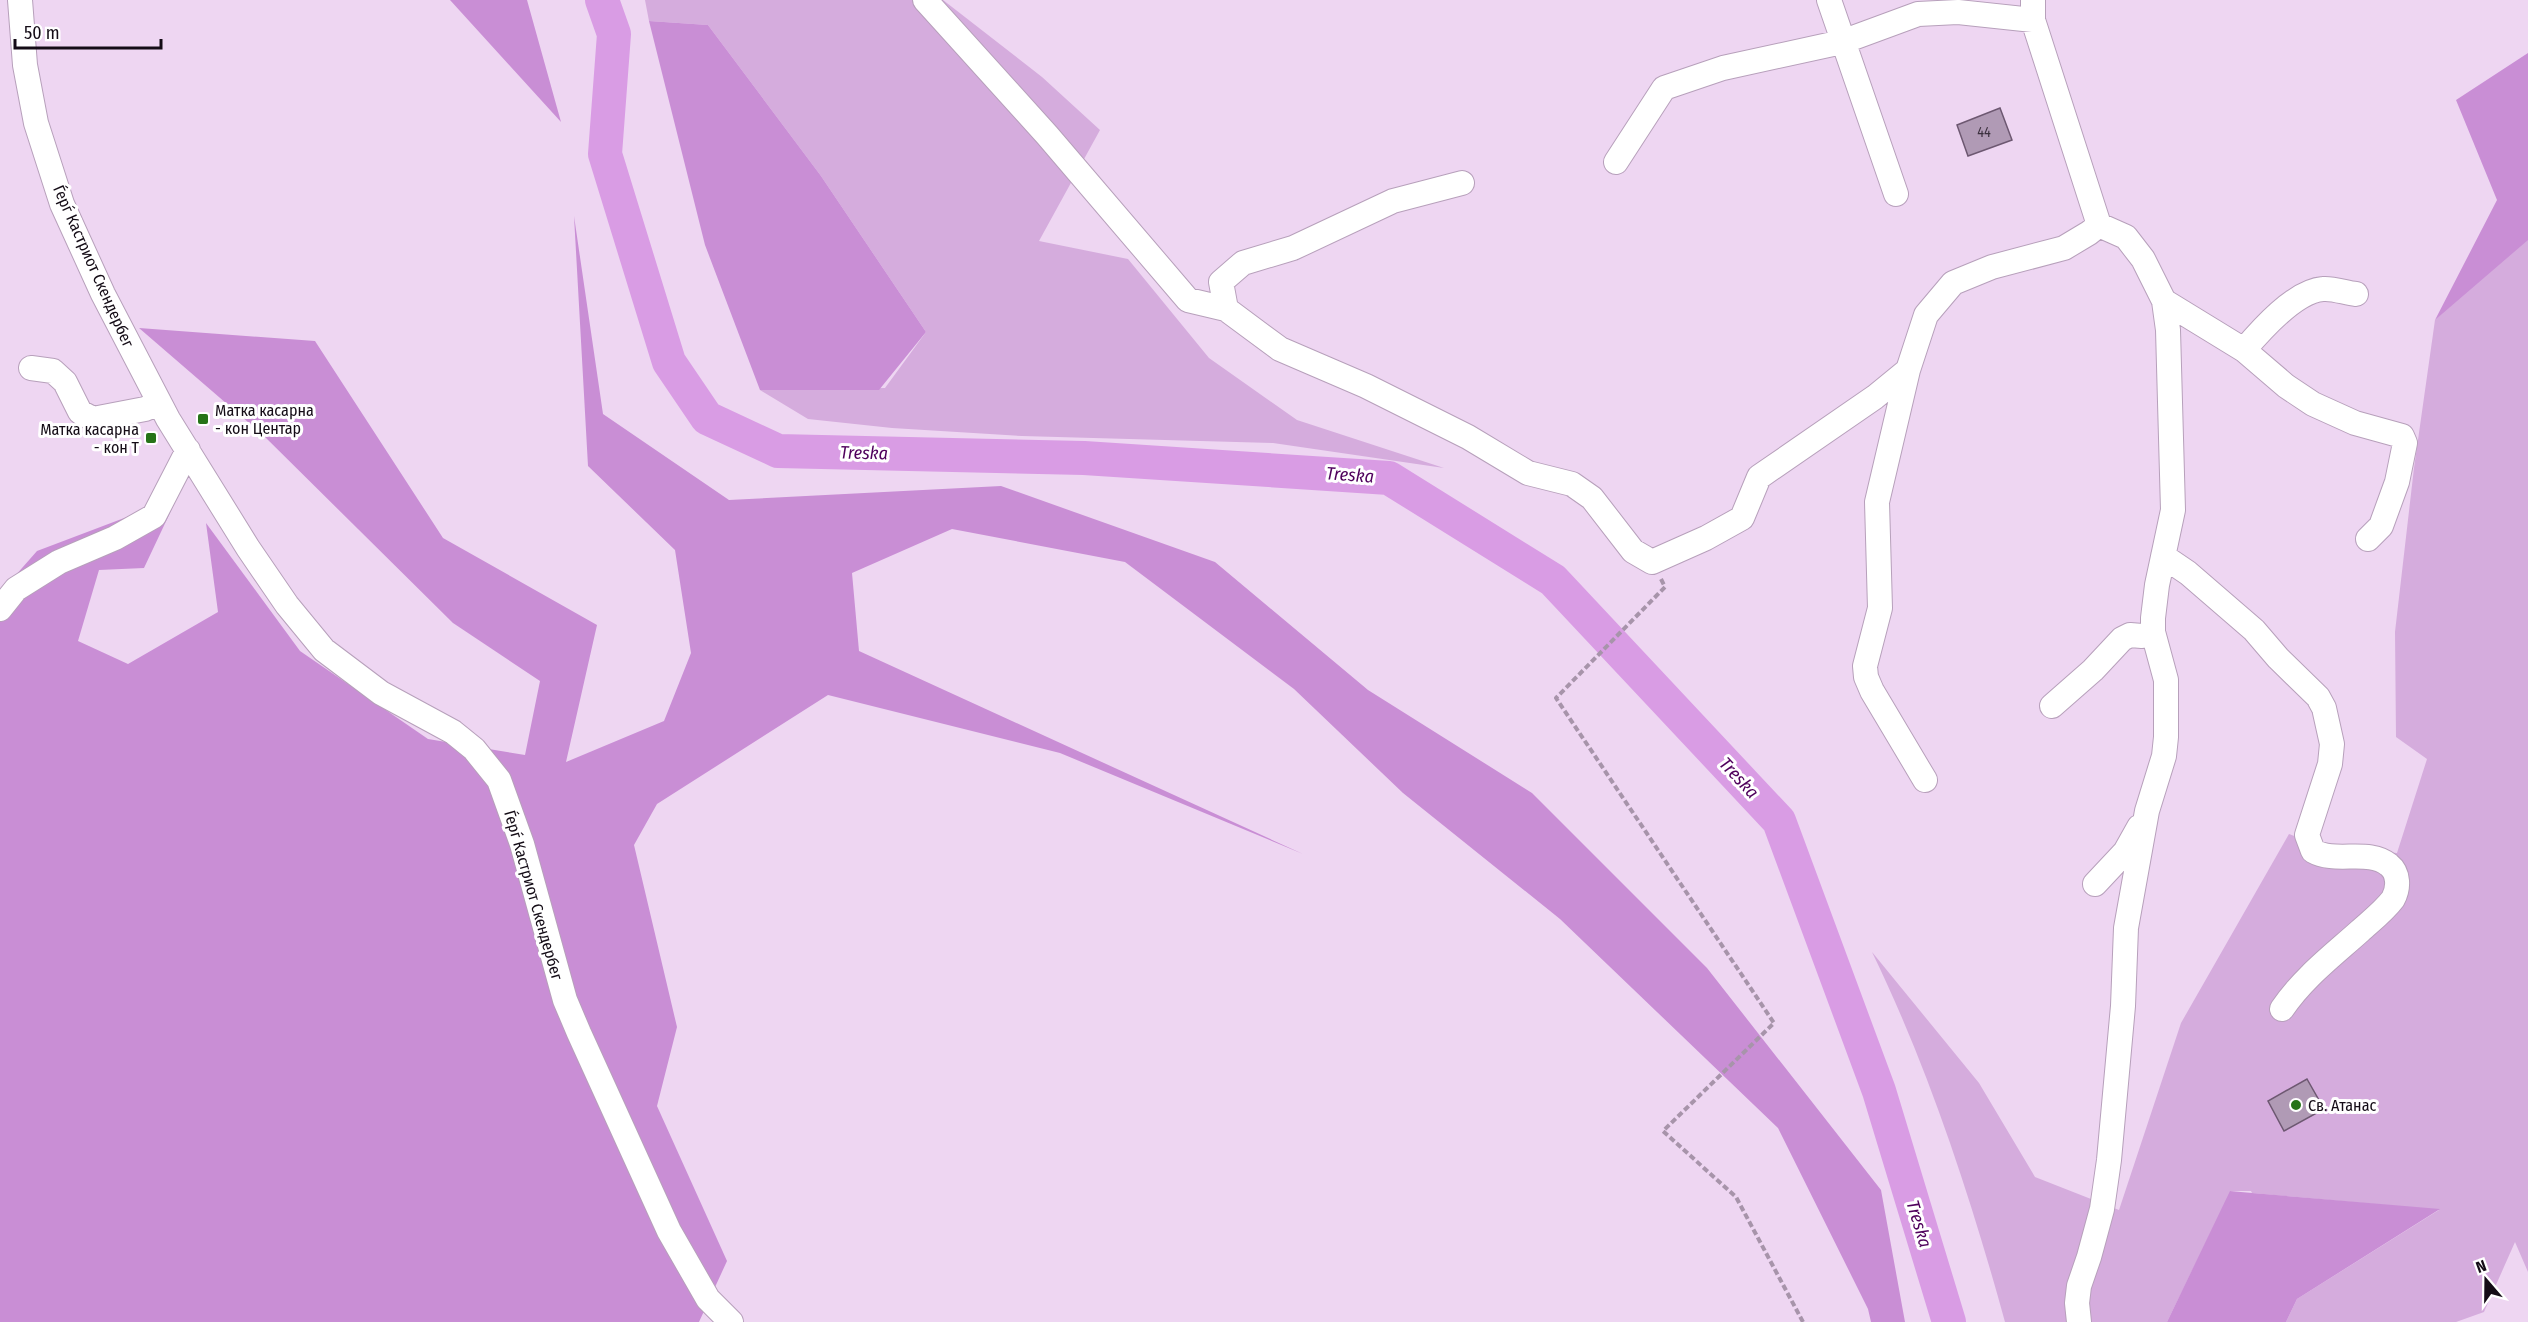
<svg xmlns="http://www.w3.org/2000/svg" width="2528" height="1322" viewBox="0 0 2528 1322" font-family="'Fira Sans Condensed',sans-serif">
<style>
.green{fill:#d5acdd}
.forest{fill:#c98ed5}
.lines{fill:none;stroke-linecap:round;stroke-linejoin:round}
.river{stroke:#d99ce4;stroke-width:34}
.building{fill:#b09ab5;stroke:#6d5871;stroke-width:1.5}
.minor-casing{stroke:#b7a0bb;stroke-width:26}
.path{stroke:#a794aa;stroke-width:4;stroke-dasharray:6 3;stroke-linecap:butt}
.minor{stroke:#fff;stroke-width:24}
.poi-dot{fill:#267318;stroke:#fff;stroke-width:2}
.labels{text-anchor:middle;stroke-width:6;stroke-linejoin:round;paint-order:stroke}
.number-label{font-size:14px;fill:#3b303e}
.street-label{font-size:16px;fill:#140c16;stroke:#fff}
.poi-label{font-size:16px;fill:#140c16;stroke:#fff;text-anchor:start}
.water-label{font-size:18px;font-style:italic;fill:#4f005c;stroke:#fff}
</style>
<rect width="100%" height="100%" fill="#eed6f2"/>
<path class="green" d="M 645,0 L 943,0 L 1042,77 L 1100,130 L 1039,241 L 1128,259 L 1209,358 L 1297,420 L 1444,468 L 1273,443 L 1022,436 L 892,428 L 808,419 L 760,390 L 885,388 L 926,332 L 821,176 L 708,25 L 649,21 Z
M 2528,237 L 2528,1272 L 2515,1242 L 2484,1312 L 2456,1322 L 2286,1322 L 2297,1299 L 2439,1210 L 2252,1193 L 2251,1191 L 2231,1191 L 2167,1322 L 2005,1322 C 1971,1198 1928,1067 1872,952 L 1979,1083 L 2035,1177 L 2119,1210 L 2181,1023 L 2289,834 L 2323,847 L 2397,853 L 2427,759 L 2396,737 L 2395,632 L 2414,468 L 2435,320 L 2467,288 Z"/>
<path class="forest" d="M 450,0 L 527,0 L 561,122 Z
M 649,21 L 708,25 L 821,176 L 926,332 L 879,390 L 760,390 L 705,245 Z
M 2528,53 L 2528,240 L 2435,320 L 2497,200 L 2456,100 Z
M 574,216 L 603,414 L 729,500 L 1001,486 L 1215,562 L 1368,690 L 1532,793 L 1707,968 L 1881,1190 L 1905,1322 L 1871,1322 L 1868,1309 L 1778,1128 L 1560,919 L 1403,793 L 1294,689 L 1125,562 L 952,529 L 852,573 L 859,651 L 1303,854 L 1060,753 L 828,695 L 657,804 L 634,845 L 677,1027 L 657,1106 L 727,1261 L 699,1322 L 0,1322 L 0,593 L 37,551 L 177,498 L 144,568 L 99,570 L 78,641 L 128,664 L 218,612 L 206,523 L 300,651 L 428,739 L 525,755 L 540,681 L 453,623 L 264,436 L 139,328 L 315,341 L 443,538 L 597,625 L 566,762 L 664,721 L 691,653 L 675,550 L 588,466 Z
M 2230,1191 L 2252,1193 L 2440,1209 L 2297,1299 L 2286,1322 L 2167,1322 Z"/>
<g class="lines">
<path class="river" d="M 602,0 L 614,34 L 605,154 L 669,362 L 707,418 L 778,451 L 1084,458 L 1389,478 L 1553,580 L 1779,821 L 1879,1091 L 1949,1322"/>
</g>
<path class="building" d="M 2000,108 L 2012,140 L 1968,156 L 1957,125 Z
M 2307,1079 L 2324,1109 L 2284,1131 L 2268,1101 Z"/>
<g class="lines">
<g class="minor-casing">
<path id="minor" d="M 20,0 L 25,65 L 36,123 L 62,204 L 103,294 L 168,419 L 248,548 L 287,605 L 324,650 L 381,693 L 453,732 L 474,749 L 499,780 L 522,844 L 565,1000 L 579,1033 L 669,1231 L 708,1299 L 731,1322
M 925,0 L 1047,135 L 1188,300 L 1226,309
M 1829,0 L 1896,194
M 2033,0 L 2033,20 L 2099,225 L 2126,237 L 2143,259 L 2164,301 L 2168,330 L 2173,510 L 2157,585 L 2153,618 L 2153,632 L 2166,680 L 2166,737 L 2164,756 L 2147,811 L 2126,928 L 2123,1006 L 2109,1160 L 2102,1209 L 2089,1257 L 2079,1286 L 2077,1303 L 2079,1322
M 1616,162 L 1664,88 L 1723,68 L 1842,42 L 1918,14 L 1958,12 L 2033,20
M 1462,183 L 1393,201 L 1293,248 L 1243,263 L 1221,282 L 1226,309 L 1280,349 L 1366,386 L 1468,437 L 1528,473 L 1572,484 L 1592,498 L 1633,551 L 1652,562 L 1706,538 L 1742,518 L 1759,477 L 1875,397 L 1908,370 L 1926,315 L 1953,283 L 1992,267 L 2064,248 L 2089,233 L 2099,225
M 2164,301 L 2244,350 L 2286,386 L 2313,404 L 2355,423 L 2402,436 L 2405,443 L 2397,482 L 2381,526 L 2368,539
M 2244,350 C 2261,330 2295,291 2323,289 C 2333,288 2346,293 2356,294
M 31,368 L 53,371 L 65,382 L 80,412 L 93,419 L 145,409 L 159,403
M 1908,370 L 1877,502 L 1880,608 L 1865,666 L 1866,677 L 1872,691 L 1925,780
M 2163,556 L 2188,573 L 2254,630 L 2278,658 L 2318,697 L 2324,708 L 2332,744 L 2330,764 L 2307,835 L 2313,851 C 2336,864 2369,848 2389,865 C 2399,873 2399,888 2393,899 C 2384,911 2371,921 2360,931 C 2332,956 2303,978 2282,1009
M 0,609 L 16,589 L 59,562 L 115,538 L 154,516 L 188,450
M 2052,706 L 2093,670 L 2122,639 L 2130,635 L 2142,636 L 2153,632
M 2095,884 L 2125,852 L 2139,827"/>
</g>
<path class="path" d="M 1661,579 L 1665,587 L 1556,698 L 1774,1023 L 1663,1131 L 1736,1197 L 1803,1322"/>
<use href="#minor" class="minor"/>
</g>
<g class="poi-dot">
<rect x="197" y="413" width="12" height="12" rx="3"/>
<rect x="145" y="432" width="12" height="12" rx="3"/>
<circle cx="2296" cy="1105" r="6"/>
</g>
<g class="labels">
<g class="number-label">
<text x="1984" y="137">44</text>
</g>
<g class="street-label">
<text transform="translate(94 266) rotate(66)" y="6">Ѓерѓ Кастриот Скендербег</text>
<text transform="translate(534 895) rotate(74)" y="6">Ѓерѓ Кастриот Скендербег</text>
</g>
<g class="poi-label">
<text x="215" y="416">Матка касарна<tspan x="215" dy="18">- кон Центар</tspan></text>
<text x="139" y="435" text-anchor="end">Матка касарна<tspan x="139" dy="18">- кон Т</tspan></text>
<text x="2308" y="1111">Св. Атанас</text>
</g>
<g class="water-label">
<text transform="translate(864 453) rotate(1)" y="6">Treska</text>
<text transform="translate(1350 475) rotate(4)" y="6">Treska</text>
<text transform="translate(1739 778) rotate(47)" y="6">Treska</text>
<text transform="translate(1919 1224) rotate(73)" y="6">Treska</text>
</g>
</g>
<g transform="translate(2486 1280) rotate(340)" stroke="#ffffff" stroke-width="4.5" paint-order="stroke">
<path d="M0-4.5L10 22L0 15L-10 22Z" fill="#140c16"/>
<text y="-9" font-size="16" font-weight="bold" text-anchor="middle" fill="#140c16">N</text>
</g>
<path d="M15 39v9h146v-9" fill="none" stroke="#140c16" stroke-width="3"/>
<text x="24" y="39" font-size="18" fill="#140c16" stroke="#ffffff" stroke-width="4.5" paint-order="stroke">50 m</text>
</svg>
